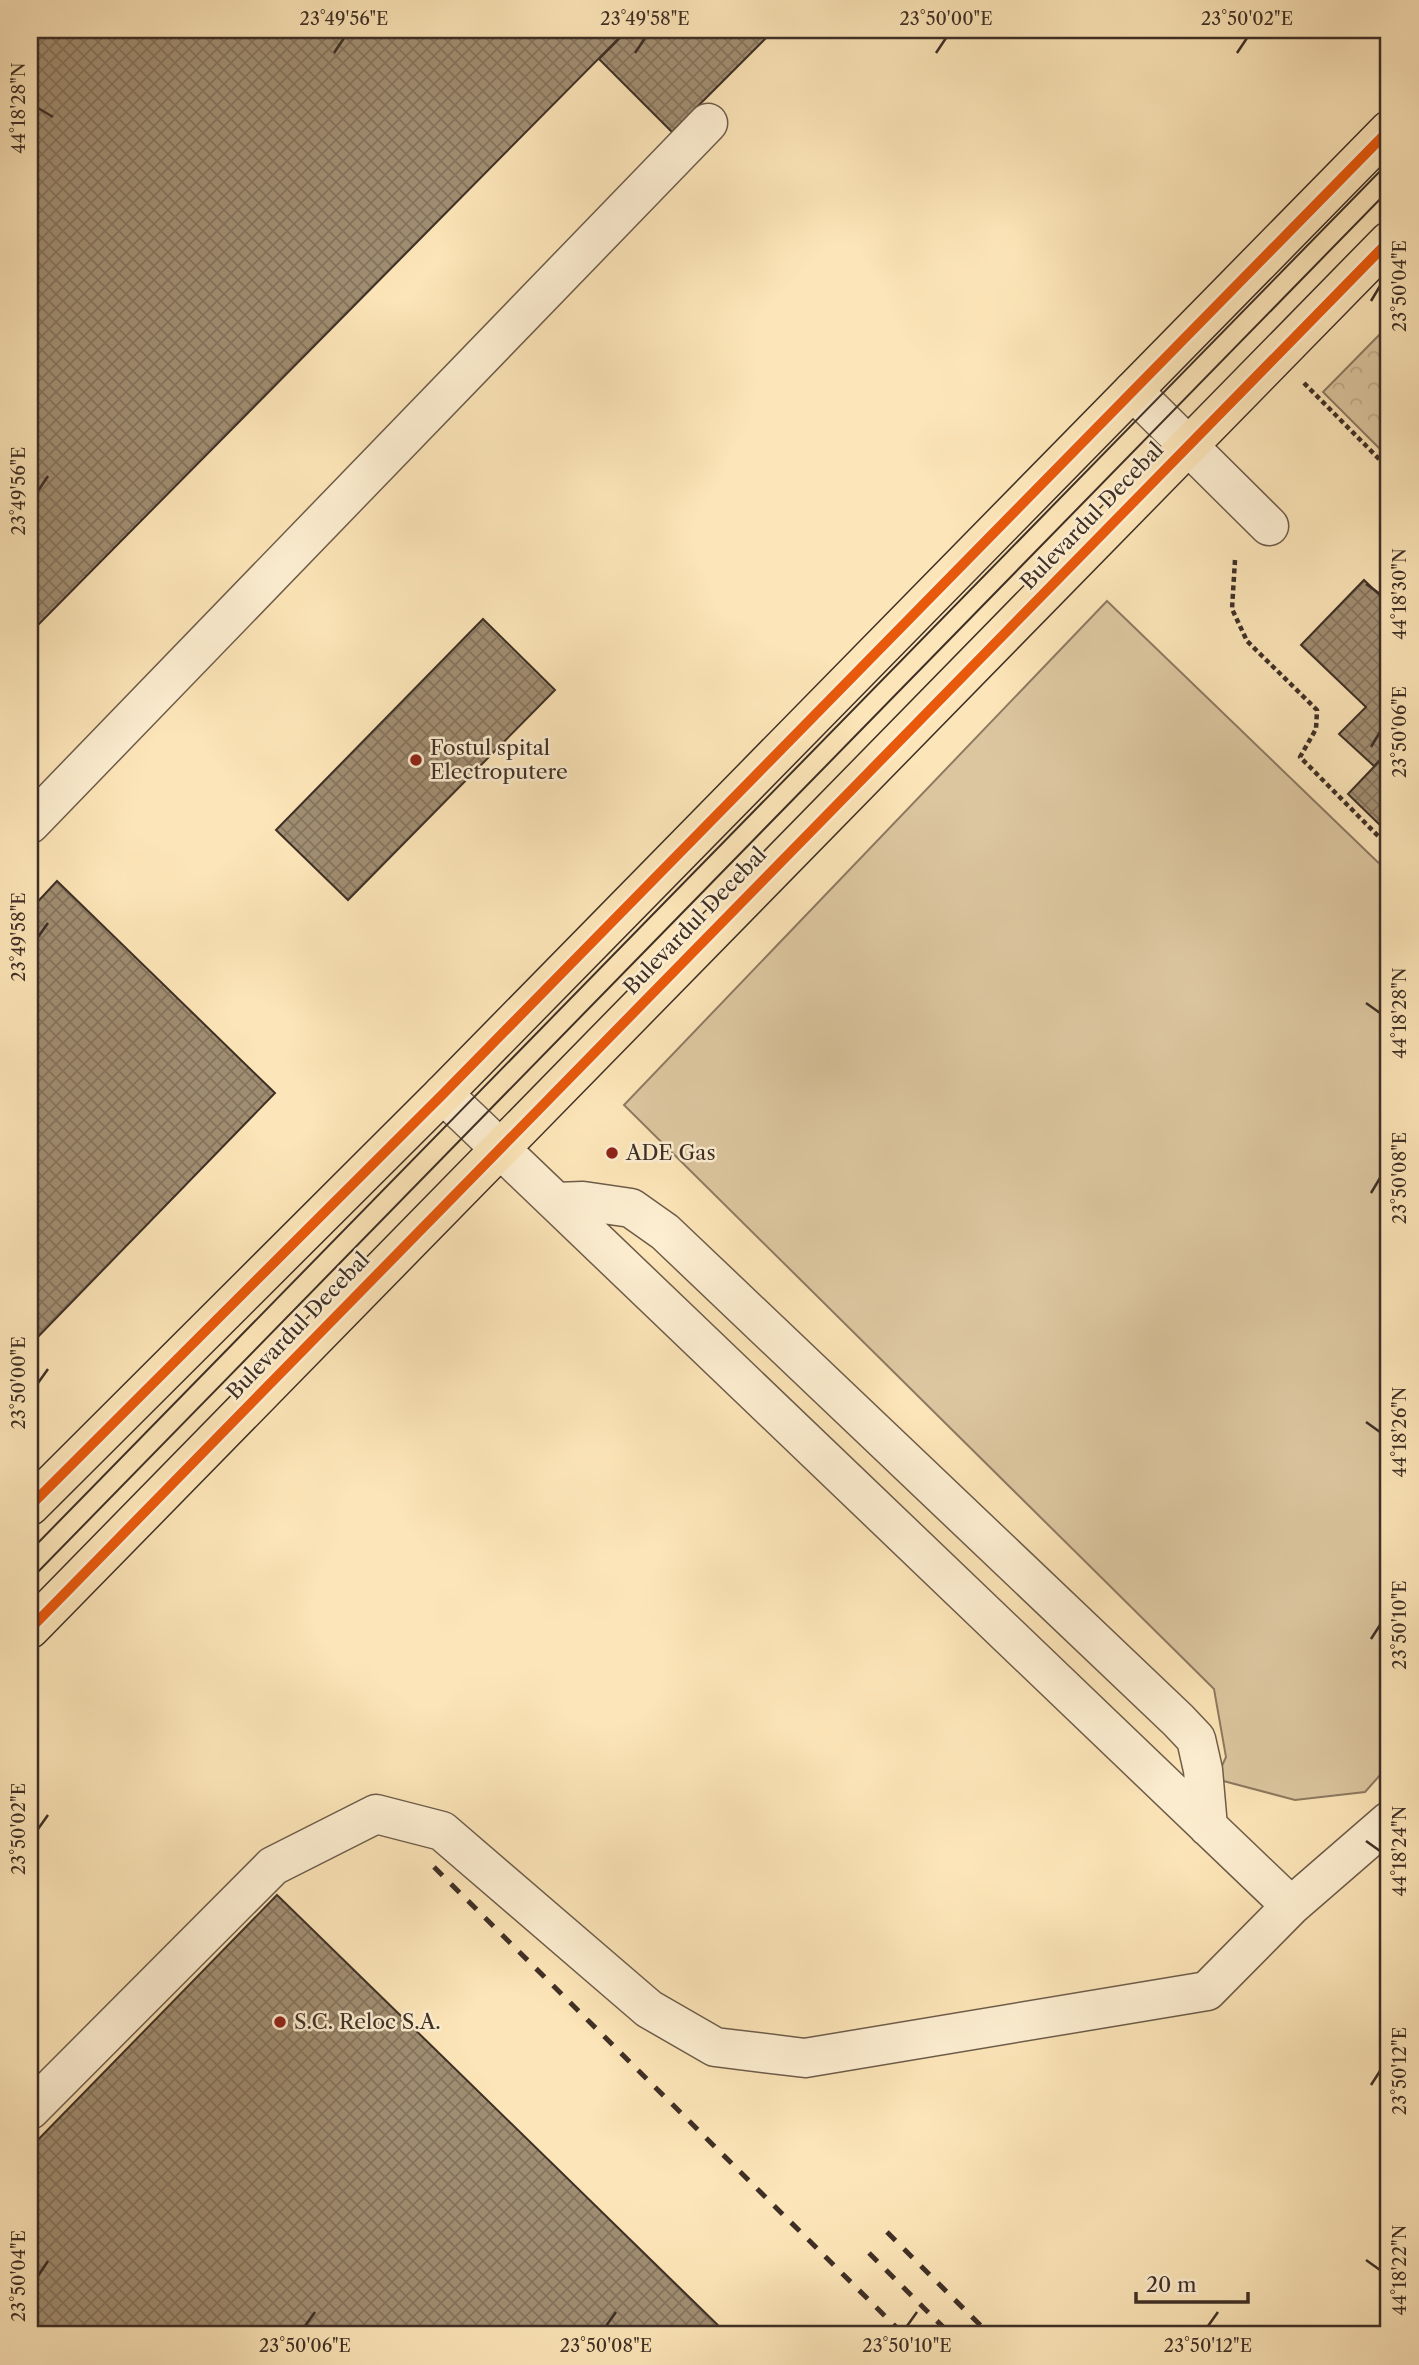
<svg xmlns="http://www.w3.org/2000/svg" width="1419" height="2365" viewBox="0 0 1419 2365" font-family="'Libre Caslon Text',serif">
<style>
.grass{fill:#dcc69f;stroke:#8d7a62;stroke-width:2}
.park{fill:url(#park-crowns);stroke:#8d7a62;stroke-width:2}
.building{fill:url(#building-cross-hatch);stroke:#3e2f26;stroke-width:2}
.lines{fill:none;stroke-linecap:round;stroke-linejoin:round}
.minor-casing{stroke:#6e5c4a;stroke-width:41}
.major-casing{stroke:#3e2f26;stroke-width:41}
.path{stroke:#3e2f26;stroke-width:4.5;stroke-dasharray:5 3.5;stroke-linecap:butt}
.minor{stroke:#fdeed1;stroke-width:38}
.major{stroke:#fce5b8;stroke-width:38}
.tram{stroke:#3e2f26;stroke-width:2}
.rail{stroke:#3e2f26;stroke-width:5;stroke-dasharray:12 12;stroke-linecap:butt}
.cycleway-casing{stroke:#fdeed1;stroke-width:15}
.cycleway{stroke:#e8590c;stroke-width:10}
.ticks{fill:none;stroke:#3e2f26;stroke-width:2.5}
.poi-dot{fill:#8f2418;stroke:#fdeed1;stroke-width:2.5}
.labels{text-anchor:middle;stroke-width:5;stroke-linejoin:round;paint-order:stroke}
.street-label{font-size:21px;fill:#3e2f26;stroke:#fdeed1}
.poi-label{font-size:21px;fill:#3e2f26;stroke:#fdeed1;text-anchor:start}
.neatline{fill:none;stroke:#3e2f26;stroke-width:2.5}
.ticks-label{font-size:18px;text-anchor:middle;fill:#3e2f26}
</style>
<defs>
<pattern id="park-crowns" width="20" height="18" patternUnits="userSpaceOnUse" patternTransform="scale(1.75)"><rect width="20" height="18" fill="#dcc69f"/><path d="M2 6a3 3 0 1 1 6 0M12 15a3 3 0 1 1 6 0" fill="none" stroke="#beaa89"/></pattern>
<pattern id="building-cross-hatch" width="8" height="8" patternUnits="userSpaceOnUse" patternTransform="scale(1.75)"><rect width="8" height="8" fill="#a18e72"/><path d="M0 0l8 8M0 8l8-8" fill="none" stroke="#85745d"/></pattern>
</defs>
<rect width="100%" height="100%" fill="#fce5b8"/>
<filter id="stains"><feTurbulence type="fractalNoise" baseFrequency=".00286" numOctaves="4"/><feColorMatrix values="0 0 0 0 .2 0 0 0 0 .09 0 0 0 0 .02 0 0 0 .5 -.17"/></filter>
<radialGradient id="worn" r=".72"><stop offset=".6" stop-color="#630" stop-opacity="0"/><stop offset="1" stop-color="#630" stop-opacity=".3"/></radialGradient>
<path class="grass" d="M 1107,601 L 1389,873 L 1389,1765 L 1365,1792 L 1295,1800 L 1216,1779 L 1226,1757 L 1214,1689 L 624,1105 Z"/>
<path class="park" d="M 1389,325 L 1389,458 L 1323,392 Z"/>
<path class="building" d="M 30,30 L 627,30 L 30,633 Z
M 628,30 L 774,30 L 672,132 L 599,59 Z
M 1364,580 L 1389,604 L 1389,751 L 1374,766 L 1339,734 L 1366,707 L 1301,645 Z
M 483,619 L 555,690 L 348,900 L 276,830 Z
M 1389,751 L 1389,834 L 1348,794 Z
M 57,881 L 275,1093 L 30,1345 L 30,910 Z
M 277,1895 L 728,2335 L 30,2335 L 30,2148 Z"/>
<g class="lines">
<g class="minor-casing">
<path id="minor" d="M 1133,391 L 1269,526
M 30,824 L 708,123
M 443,1094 L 1291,1906 L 1389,1821
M 556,1202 L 583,1201 L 631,1208 L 665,1232 L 1178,1720 L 1196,1739 L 1203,1770 L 1208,1827
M 30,2110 L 273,1866 L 376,1814 L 442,1831 L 649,2009 L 715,2047 L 805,2058 L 1207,1991 L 1291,1906"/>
</g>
<g class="major-casing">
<path id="major" d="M 30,1506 L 443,1094 L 1389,130
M 30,1629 L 1389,241"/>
</g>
<path class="path" d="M 1304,383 L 1389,469
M 1235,560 L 1232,609 L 1247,641 L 1317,710 L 1316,729 L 1300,757 L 1389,847"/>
<use href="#minor" class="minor"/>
<use href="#major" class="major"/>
<path class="tram" d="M 30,1551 L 1389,162
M 30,1580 L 1389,190"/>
<path class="rail" d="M 434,1867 L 904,2335
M 887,2232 L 990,2335
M 869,2253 L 951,2335"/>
<g class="cycleway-casing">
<path id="cycleway" d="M 30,1506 L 443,1094 L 1389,130
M 30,1629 L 1389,241"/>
</g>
<use href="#cycleway" class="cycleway"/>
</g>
<path class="ticks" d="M 334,53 L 344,38M 635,53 L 645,38M 936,53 L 946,38M 1237,53 L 1247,38M 38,108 L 53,117M 1371,301 L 1380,286M 38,491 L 48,476M 1366,584 L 1380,594M 1371,747 L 1380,732M 38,937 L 48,923M 1366,1003 L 1380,1013M 1371,1193 L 1380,1178M 38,1383 L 48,1369M 1366,1422 L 1380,1432M 1371,1639 L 1380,1625M 38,1829 L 48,1815M 1366,1841 L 1380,1851M 1371,2085 L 1380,2071M 1366,2260 L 1380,2270M 38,2276 L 48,2261M 305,2326 L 315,2312M 606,2326 L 616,2312M 907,2326 L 917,2312M 1208,2326 L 1218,2312"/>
<g class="poi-dot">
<circle cx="416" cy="760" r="7"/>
<circle cx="612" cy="1153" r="7"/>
<circle cx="280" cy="2022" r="7"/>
</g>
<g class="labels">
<g class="street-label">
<text transform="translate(1092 516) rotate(-46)" y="7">Bulevardul Decebal</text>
<text transform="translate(695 921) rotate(-46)" y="7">Bulevardul Decebal</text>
<text transform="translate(298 1326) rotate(-46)" y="7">Bulevardul Decebal</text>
</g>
<g class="poi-label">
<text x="430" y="755">Fostul spital<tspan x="430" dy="24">Electroputere</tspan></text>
<text x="626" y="1160">ADE Gas</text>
<text x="294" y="2029">S.C. Reloc S.A.</text>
</g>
</g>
<rect width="1419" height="2365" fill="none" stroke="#fce5b8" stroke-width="77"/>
<path d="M1136 2292v10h112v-10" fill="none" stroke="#3e2f26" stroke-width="3.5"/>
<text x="1146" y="2292" font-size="21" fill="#3e2f26" stroke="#fdeed1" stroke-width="5" paint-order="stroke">20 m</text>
<rect x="38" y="38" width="1342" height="2288" class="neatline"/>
<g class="ticks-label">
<text x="344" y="25">23°49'56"E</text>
<text x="645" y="25">23°49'58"E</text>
<text x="946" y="25">23°50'00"E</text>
<text x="1247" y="25">23°50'02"E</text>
<text transform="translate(19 108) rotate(-90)" y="6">44°18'28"N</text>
<text transform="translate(1400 286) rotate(-90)" y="6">23°50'04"E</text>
<text transform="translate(19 491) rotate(-90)" y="6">23°49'56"E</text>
<text transform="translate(1400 594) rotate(-90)" y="6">44°18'30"N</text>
<text transform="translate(1400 732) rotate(-90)" y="6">23°50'06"E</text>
<text transform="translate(19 937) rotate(-90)" y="6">23°49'58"E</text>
<text transform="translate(1400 1013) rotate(-90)" y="6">44°18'28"N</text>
<text transform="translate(1400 1178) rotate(-90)" y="6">23°50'08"E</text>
<text transform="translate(19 1383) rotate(-90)" y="6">23°50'00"E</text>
<text transform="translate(1400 1432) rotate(-90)" y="6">44°18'26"N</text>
<text transform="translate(1400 1625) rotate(-90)" y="6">23°50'10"E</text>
<text transform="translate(19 1829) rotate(-90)" y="6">23°50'02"E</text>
<text transform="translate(1400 1851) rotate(-90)" y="6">44°18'24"N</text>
<text transform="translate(1400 2071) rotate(-90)" y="6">23°50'12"E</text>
<text transform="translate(1400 2270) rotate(-90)" y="6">44°18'22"N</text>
<text transform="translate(19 2276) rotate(-90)" y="6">23°50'04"E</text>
<text x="305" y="2352">23°50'06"E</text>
<text x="606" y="2352">23°50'08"E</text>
<text x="907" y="2352">23°50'10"E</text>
<text x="1208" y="2352">23°50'12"E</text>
</g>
<rect width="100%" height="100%" filter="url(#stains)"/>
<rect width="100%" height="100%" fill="url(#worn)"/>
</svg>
